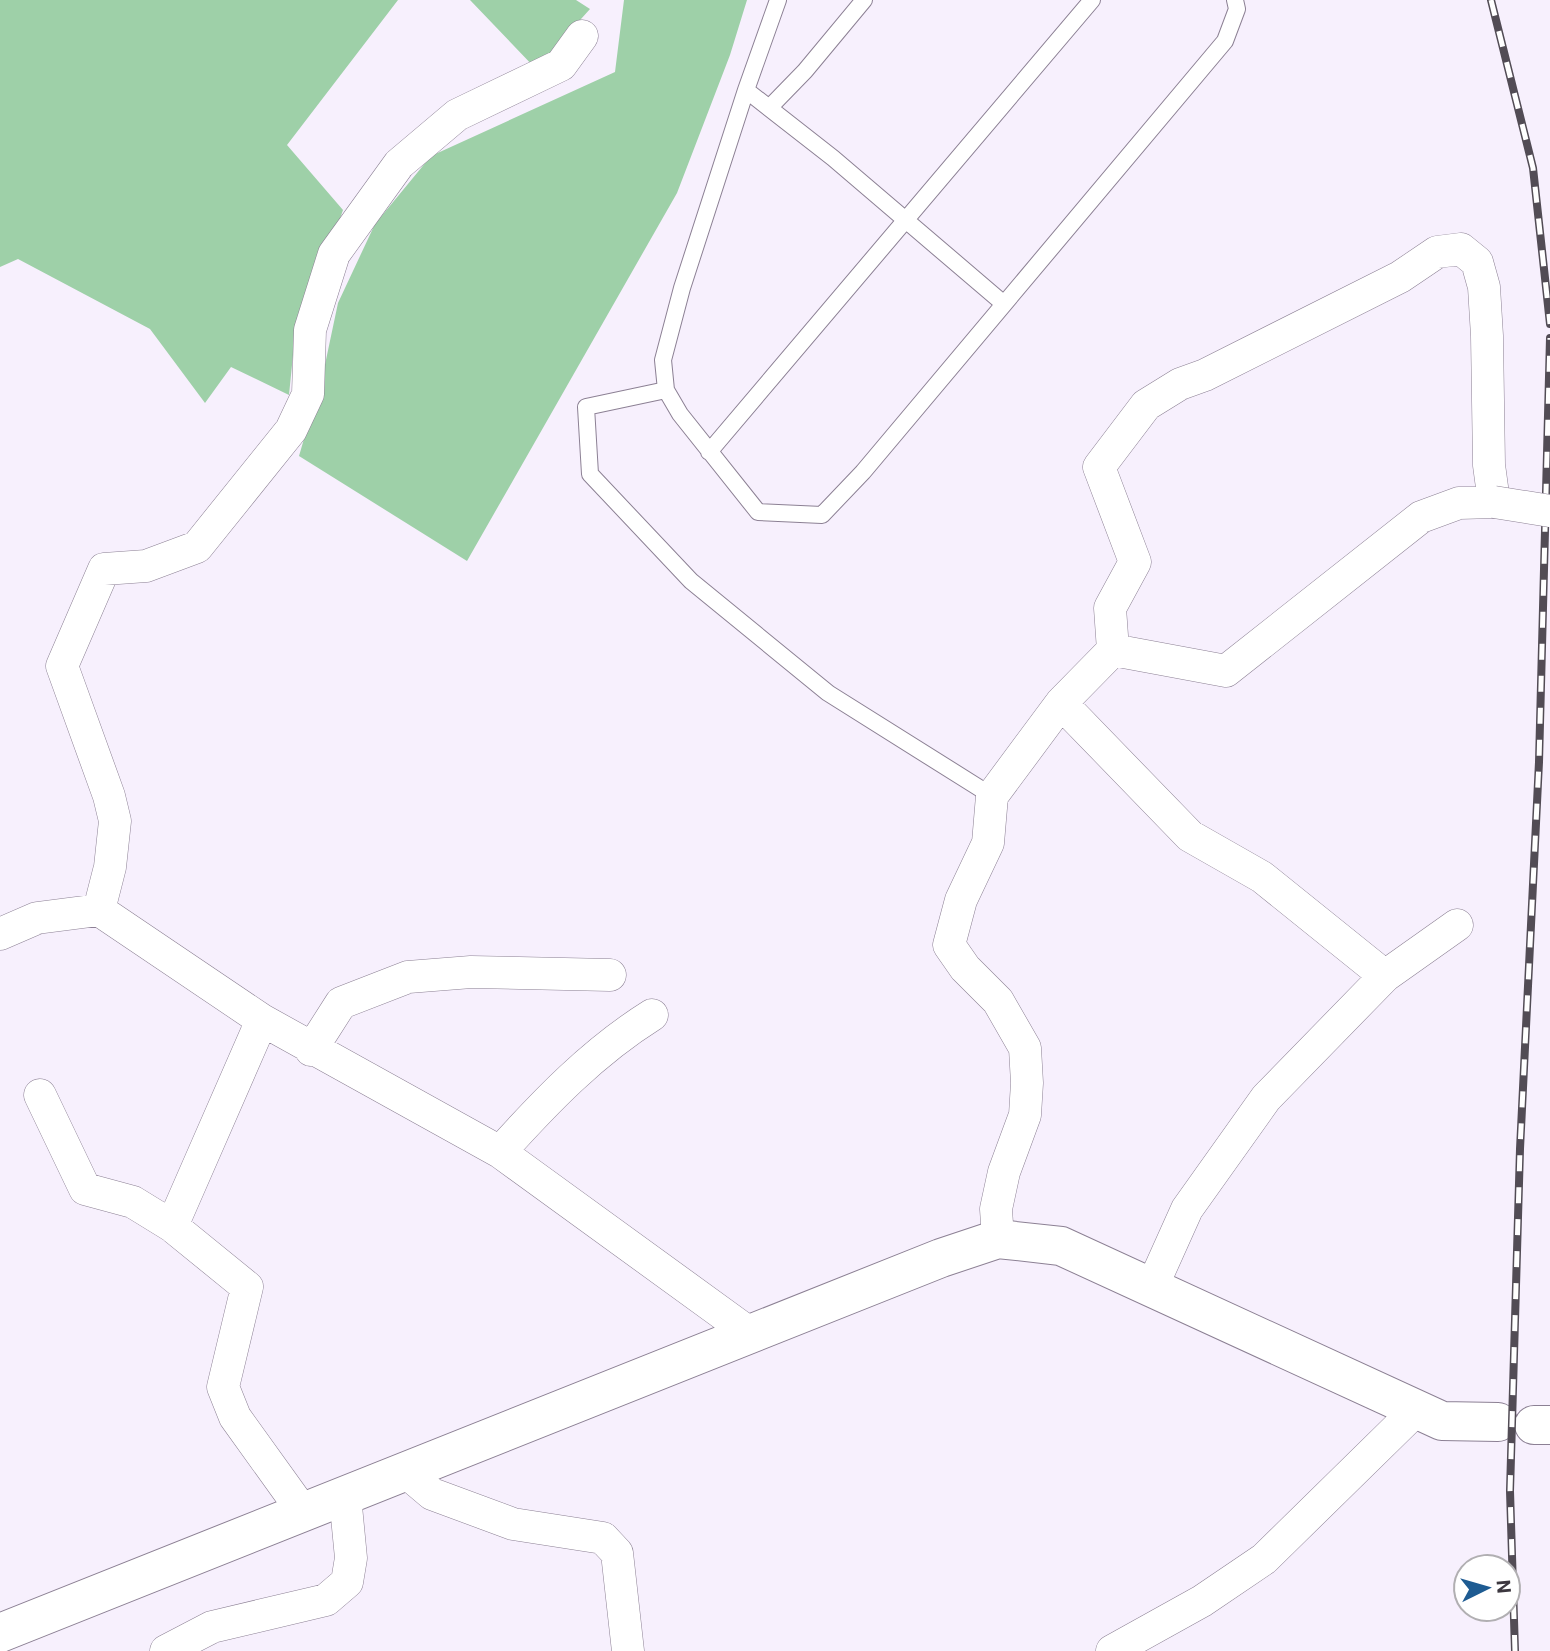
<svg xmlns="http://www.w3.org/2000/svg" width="1550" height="1651" viewBox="0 0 1550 1651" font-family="Roboto,sans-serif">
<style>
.green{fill:#9ed0a8}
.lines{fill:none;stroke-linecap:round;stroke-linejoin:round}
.service-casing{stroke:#8c8094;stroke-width:18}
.minor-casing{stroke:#8c8094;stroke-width:33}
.tertiary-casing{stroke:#8c8094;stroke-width:40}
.service{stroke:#fff;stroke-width:16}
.minor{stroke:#fff;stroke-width:32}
.tertiary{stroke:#fff;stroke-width:38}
.rail-casing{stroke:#524c55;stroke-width:8}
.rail{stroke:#fff;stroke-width:5;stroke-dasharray:16;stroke-linecap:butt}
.minor-bridge-casing{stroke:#8c8094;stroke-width:33;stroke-linecap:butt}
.minor-bridge{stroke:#fff;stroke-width:32}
</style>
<rect width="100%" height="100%" fill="#f7f0fd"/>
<path class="green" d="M 0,0 L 398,0 L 287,145 L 343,210 L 293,355 L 289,395 L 231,367 L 205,403 L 150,329 L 18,259 L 0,267 Z
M 470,0 L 576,0 L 590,9 L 536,69 Z
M 624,0 L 747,0 L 730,55 L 677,193 L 467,561 L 299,456 L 323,374 L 338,303 L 375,224 L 431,156 L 615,72 Z"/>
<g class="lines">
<g class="service-casing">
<path id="service" d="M 778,0 L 746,90 L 682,288 L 663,360 L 666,390 L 680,414 L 758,512 L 822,515 L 863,472 L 1225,41 L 1237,9 L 1235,0
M 746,90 L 833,158 L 1004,304
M 769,108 L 805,71 L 864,0
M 666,390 L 586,407 L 590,474 L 691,581 L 828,693 L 992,796
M 709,452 L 1092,0"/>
</g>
<g class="minor-casing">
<path id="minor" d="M 1061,703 L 1190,836 L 1262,877 L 1385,976
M 99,910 L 110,867 L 115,821 L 109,796 L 62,666 L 104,569 L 146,566 L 197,547 L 291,430 L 308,394 L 310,330 L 334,254 L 399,164 L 457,115 L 561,65 L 582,36
M 0,934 L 37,918 L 99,910 L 262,1020 L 500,1152 L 752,1335
M 311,1050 L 341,1003 L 408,977 L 471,972 L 610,975
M 40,1095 L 85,1189 L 133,1202 L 172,1226 L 247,1287 L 223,1387 L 235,1417 L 304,1513
M 500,1152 C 546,1101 593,1052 652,1015
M 172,1226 L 262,1020
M 998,1239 L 996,1209 L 1004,1172 L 1025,1115 L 1027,1083 L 1025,1048 L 998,1001 L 965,968 L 949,945 L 961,900 L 988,843 L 992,796 L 1061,703 L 1113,650 L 1110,608 L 1135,562 L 1099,467 L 1146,405 L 1180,384 L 1205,375 L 1400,277 L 1437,252 L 1461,249 L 1477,262 L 1484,287 L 1487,336 L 1489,465 L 1494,502 L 1459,503 L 1421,517 L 1226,671 L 1113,650
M 1152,1287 L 1187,1209 L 1266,1098 L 1385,976 L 1457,925
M 406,1472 L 432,1494 L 513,1524 L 603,1538 L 617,1553 L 628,1651
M 166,1651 L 212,1627 L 326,1600 L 347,1582 L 351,1558 L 345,1496
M 1112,1651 L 1202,1601 L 1264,1559 L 1417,1409"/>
</g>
<g class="tertiary-casing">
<path id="tertiary" d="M 1534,1425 L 1550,1425
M 0,1633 L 941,1258 L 998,1239 L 1061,1246 L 1442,1421 L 1498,1422"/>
</g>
<use href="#service" class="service"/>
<use href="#minor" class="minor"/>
<use href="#tertiary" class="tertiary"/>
<g class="rail-casing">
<path id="rail" d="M 1491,0 L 1533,168 L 1550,324
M 1515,1651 L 1510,1491 L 1520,1149 L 1539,762 L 1550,338"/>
</g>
<use href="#rail" class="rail"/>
<g class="minor-bridge-casing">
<path id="minor-bridge" d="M 1494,502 L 1550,511"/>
</g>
<use href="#minor-bridge" class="minor-bridge"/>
</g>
<g transform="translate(1487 1588) rotate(85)"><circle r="33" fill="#ffffff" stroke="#b1afb2" stroke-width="2"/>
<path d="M0-5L12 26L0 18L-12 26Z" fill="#1e5b92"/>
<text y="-10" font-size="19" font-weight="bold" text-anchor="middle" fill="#3c373f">N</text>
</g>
</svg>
